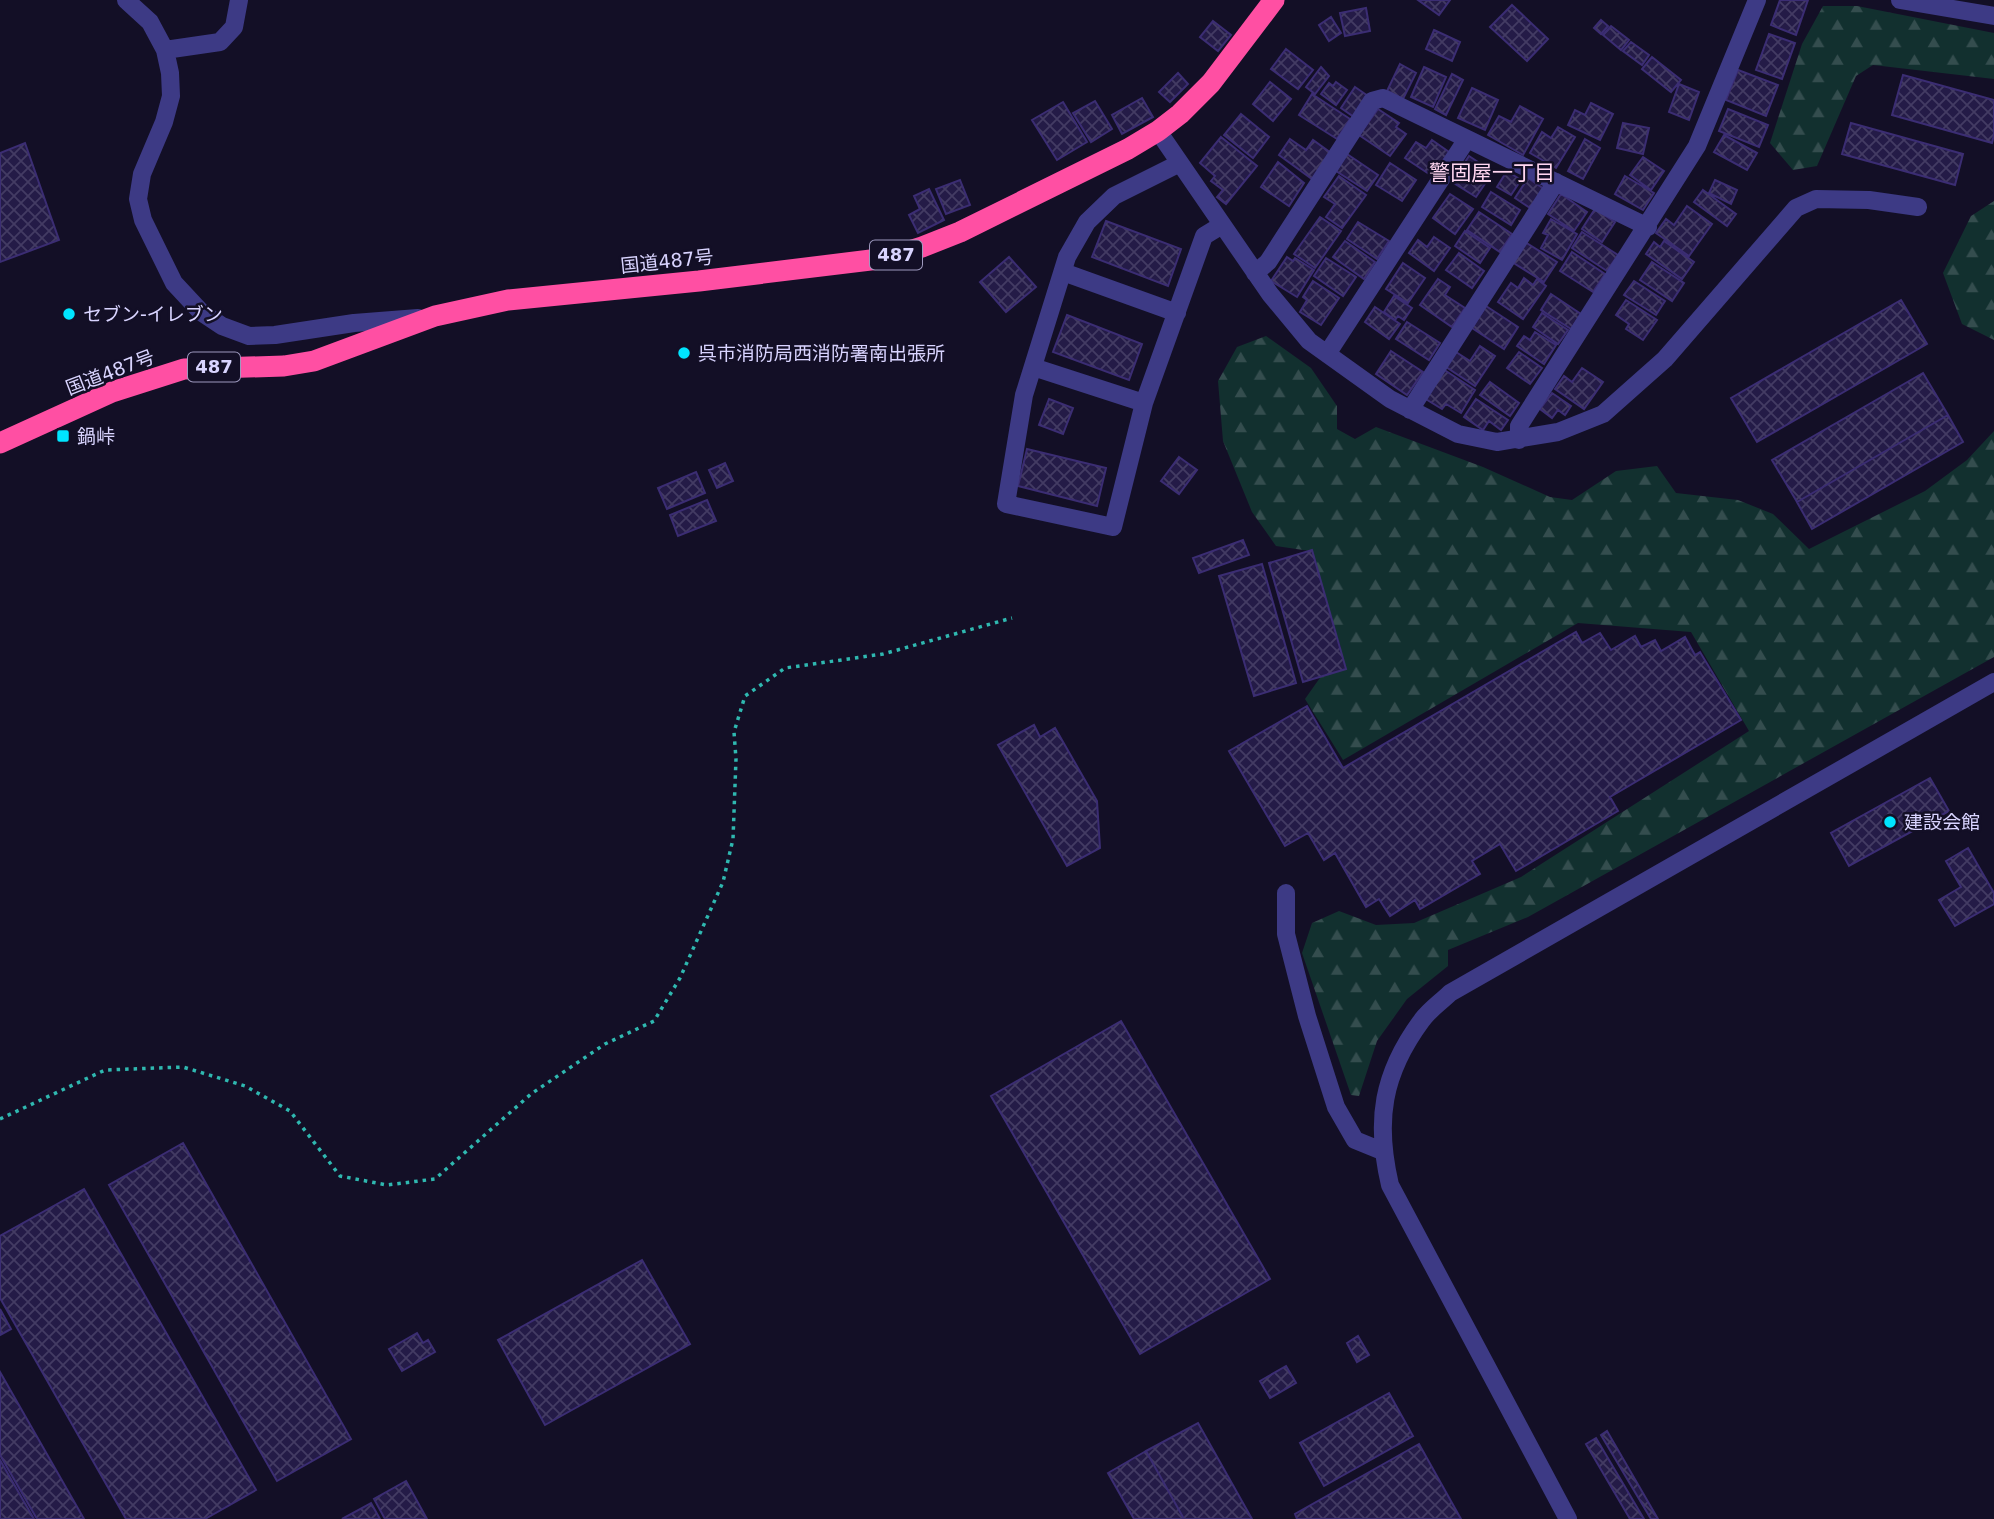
<svg xmlns="http://www.w3.org/2000/svg" width="1994" height="1519" viewBox="0 0 1994 1519" font-family="'DejaVu Sans','Noto Sans JP',sans-serif">
<style>
.forest{fill:url(#forest-firs)}
.building{fill:url(#building-cross-hatch);stroke:#3b2d73;stroke-width:2}
.lines{fill:none;stroke-linecap:round;stroke-linejoin:round}
.path{stroke:#2fb8b0;stroke-width:3.5;stroke-dasharray:3.5 5;stroke-linecap:butt}
.minor{stroke:#3d3a85;stroke-width:18}
.highway{stroke:#ff4fa3;stroke-width:21}
.poi-dot{fill:#00e5ff;stroke:#130f26;stroke-width:2.5}
.labels{text-anchor:middle;stroke-width:5;stroke-linejoin:round;paint-order:stroke}
.shield{fill:#130f26;stroke:#9e99be;stroke-width:2}
.shield-label{font-size:18px;font-weight:bold;fill:#d9d4ff}
.street-label{font-size:19px;fill:#d9d4ff;stroke:#130f26}
.poi-label{font-size:19px;fill:#d9d4ff;stroke:#130f26;text-anchor:start}
.neighbourhood-label{font-size:21px;fill:#ffd6f0;stroke:#130f26}
</style>
<defs>
<pattern id="forest-firs" width="22" height="20" patternUnits="userSpaceOnUse" patternTransform="scale(1.75)"><rect width="22" height="20" fill="#12302f"/><path d="M5 1l3.5 6h-7zM16 11l3.5 6h-7z" fill="#344d4e"/></pattern>
<pattern id="building-cross-hatch" width="8" height="8" patternUnits="userSpaceOnUse" patternTransform="scale(1.75)"><rect width="8" height="8" fill="#241b47"/><path d="M0 0l8 8M0 8l8-8" fill="none" stroke="#433b63"/></pattern>
</defs>
<rect width="100%" height="100%" fill="#130f26"/>
<path class="forest" d="M 1823,6 L 1857,6 L 1994,33 L 1994,79 L 1873,65 L 1856,76 L 1817,166 L 1793,170 L 1770,143 L 1802,44 Z
M 1994,201 L 1994,340 L 1962,324 L 1943,273 L 1971,216 Z
M 1266,336 L 1311,368 L 1337,406 L 1337,429 L 1355,439 L 1376,427 L 1483,467 L 1550,497 L 1572,500 L 1616,471 L 1657,466 L 1676,493 L 1738,500 L 1773,514 L 1809,549 L 1925,491 L 1967,460 L 1994,431 L 1994,657 L 1528,917 L 1448,950 L 1448,966 L 1407,999 L 1377,1041 L 1359,1096 L 1351,1095 L 1302,953 L 1312,923 L 1339,911 L 1376,925 L 1414,923 L 1521,877 L 1749,731 L 1691,632 L 1578,623 L 1343,760 L 1305,699 L 1341,648 L 1310,551 L 1276,546 L 1252,512 L 1223,441 L 1218,381 L 1237,347 Z"/>
<path class="building" d="M 1418,0 L 1450,0 L 1439,15 Z
M 1780,0 L 1808,0 L 1796,35 L 1771,25 Z
M 1512,5 L 1548,39 L 1527,61 L 1490,27 Z
M 1366,8 L 1370,31 L 1345,36 L 1340,13 Z
M 1331,17 L 1341,33 L 1329,41 L 1319,25 Z
M 1601,20 L 1608,26 L 1601,34 L 1594,28 Z
M 1213,21 L 1231,35 L 1218,51 L 1200,37 Z
M 1611,26 L 1629,40 L 1621,50 L 1603,35 Z
M 1434,30 L 1460,42 L 1452,61 L 1426,49 Z
M 1769,34 L 1795,43 L 1782,79 L 1756,70 Z
M 1631,42 L 1649,55 L 1642,65 L 1623,51 Z
M 1286,49 L 1313,70 L 1298,89 L 1271,69 Z
M 1652,57 L 1681,80 L 1671,92 L 1642,69 Z
M 1400,64 L 1416,73 L 1403,99 L 1387,91 Z
M 1321,67 L 1329,76 L 1315,94 L 1306,87 Z
M 1424,67 L 1446,77 L 1433,107 L 1411,97 Z
M 1738,70 L 1778,85 L 1766,116 L 1726,100 Z
M 1178,73 L 1188,84 L 1170,102 L 1159,92 Z
M 1452,74 L 1463,80 L 1446,115 L 1435,109 Z
M 1903,75 L 1994,100 L 1994,135 L 1992,143 L 1892,115 Z
M 1270,82 L 1291,99 L 1273,121 L 1253,104 Z
M 1336,82 L 1347,90 L 1336,105 L 1321,94 L 1329,83 L 1333,86 Z
M 1679,84 L 1699,92 L 1689,120 L 1669,112 Z
M 1355,87 L 1368,96 L 1354,117 L 1341,108 Z
M 1472,88 L 1498,100 L 1485,130 L 1458,118 Z
M 1312,94 L 1350,119 L 1337,139 L 1299,115 Z
M 1142,98 L 1153,117 L 1122,134 L 1112,115 Z
M 1095,101 L 1112,129 L 1091,142 L 1073,113 Z
M 1063,102 L 1087,142 L 1057,160 L 1032,120 Z
M 1591,103 L 1613,114 L 1600,140 L 1568,125 L 1575,110 L 1585,115 Z
M 1520,106 L 1543,119 L 1523,155 L 1488,135 L 1499,116 L 1511,122 Z
M 1378,109 L 1399,123 L 1396,127 L 1406,134 L 1390,156 L 1359,135 Z
M 1728,109 L 1768,125 L 1759,147 L 1719,131 Z
M 1241,114 L 1269,137 L 1253,158 L 1224,135 Z
M 1623,123 L 1649,128 L 1643,154 L 1617,148 Z
M 1851,123 L 1963,154 L 1955,185 L 1842,154 Z
M 1558,127 L 1575,137 L 1556,168 L 1530,153 L 1542,132 L 1551,138 Z
M 1724,135 L 1757,153 L 1747,170 L 1714,152 Z
M 1221,137 L 1257,166 L 1226,204 L 1217,197 L 1223,190 L 1211,181 L 1215,176 L 1200,163 Z
M 1290,139 L 1306,150 L 1313,140 L 1331,153 L 1312,179 L 1279,155 Z
M 1585,139 L 1600,148 L 1583,179 L 1568,171 Z
M 1432,140 L 1449,152 L 1432,176 L 1405,158 L 1416,142 L 1426,148 Z
M 25,143 L 59,240 L 0,262 L 0,153 Z
M 1347,154 L 1378,175 L 1367,191 L 1336,171 Z
M 1469,156 L 1493,172 L 1476,197 L 1452,182 Z
M 1643,157 L 1664,171 L 1651,190 L 1630,175 Z
M 1278,162 L 1304,183 L 1289,206 L 1261,187 Z
M 1390,163 L 1416,180 L 1402,201 L 1376,185 Z
M 1507,171 L 1521,180 L 1511,195 L 1497,187 Z
M 1339,176 L 1366,195 L 1342,228 L 1326,217 L 1335,204 L 1324,197 Z
M 1625,176 L 1654,193 L 1643,210 L 1615,194 Z
M 1528,178 L 1544,189 L 1530,208 L 1515,198 Z
M 960,180 L 970,205 L 946,214 L 936,189 Z
M 1715,180 L 1737,190 L 1731,204 L 1709,193 Z
M 929,189 L 944,220 L 918,233 L 909,215 L 920,209 L 914,196 Z
M 1703,190 L 1736,214 L 1727,226 L 1694,202 Z
M 1491,192 L 1520,210 L 1511,225 L 1482,207 Z
M 1450,194 L 1473,209 L 1455,234 L 1433,218 Z
M 1561,194 L 1587,212 L 1574,231 L 1548,214 Z
M 1687,206 L 1712,224 L 1689,256 L 1656,233 L 1666,219 L 1674,225 Z
M 1595,209 L 1615,222 L 1602,242 L 1582,229 Z
M 1479,212 L 1512,234 L 1500,252 L 1467,230 Z
M 1320,217 L 1341,231 L 1315,268 L 1294,254 Z
M 1551,219 L 1577,234 L 1562,260 L 1541,248 L 1548,235 L 1543,233 Z
M 1106,221 L 1181,249 L 1168,286 L 1092,257 Z
M 1358,222 L 1389,241 L 1377,259 L 1347,239 Z
M 1465,231 L 1490,248 L 1480,263 L 1455,246 Z
M 1582,232 L 1618,255 L 1607,271 L 1572,248 Z
M 1434,237 L 1450,248 L 1434,271 L 1409,253 L 1418,240 L 1427,247 Z
M 1345,241 L 1375,262 L 1364,279 L 1333,257 Z
M 1664,241 L 1694,262 L 1682,279 L 1646,254 L 1654,242 L 1660,247 Z
M 1525,242 L 1557,262 L 1544,282 L 1512,262 Z
M 1572,252 L 1605,274 L 1593,292 L 1560,271 Z
M 1459,253 L 1484,271 L 1472,288 L 1446,270 Z
M 1009,257 L 1036,287 L 1006,312 L 980,282 Z
M 1287,257 L 1293,261 L 1295,258 L 1314,270 L 1297,297 L 1271,281 Z
M 1326,258 L 1356,277 L 1343,296 L 1314,276 Z
M 1652,262 L 1684,283 L 1672,301 L 1640,280 Z
M 1403,263 L 1425,278 L 1408,303 L 1386,289 Z
M 1524,278 L 1533,285 L 1537,279 L 1546,286 L 1523,319 L 1498,302 L 1511,283 L 1518,288 Z
M 1438,279 L 1450,287 L 1445,295 L 1465,308 L 1452,327 L 1420,305 Z
M 1313,281 L 1339,298 L 1321,325 L 1300,312 L 1307,300 L 1303,297 Z
M 1634,281 L 1665,301 L 1656,315 L 1624,295 Z
M 1551,294 L 1581,314 L 1571,329 L 1541,310 Z
M 1394,296 L 1412,308 L 1404,320 L 1398,316 L 1395,320 L 1384,312 Z
M 1626,300 L 1657,320 L 1643,340 L 1626,329 L 1629,324 L 1616,315 Z
M 1901,300 L 1927,344 L 1757,442 L 1731,398 Z
M 1486,306 L 1518,327 L 1504,349 L 1472,328 Z
M 1375,307 L 1400,324 L 1389,339 L 1365,322 Z
M 1542,313 L 1568,330 L 1558,344 L 1533,327 Z
M 1067,315 L 1142,344 L 1129,380 L 1053,352 Z
M 1407,322 L 1440,343 L 1429,360 L 1396,339 Z
M 1535,332 L 1556,345 L 1544,364 L 1517,346 L 1524,336 L 1530,340 Z
M 1480,346 L 1495,356 L 1475,386 L 1446,367 L 1456,352 L 1470,361 Z
M 1391,351 L 1423,372 L 1407,395 L 1376,374 Z
M 1519,352 L 1542,368 L 1530,384 L 1507,368 Z
M 1582,368 L 1603,382 L 1584,409 L 1555,389 L 1564,376 L 1572,382 Z
M 1443,369 L 1475,390 L 1461,413 L 1446,404 L 1442,409 L 1424,398 Z
M 1923,373 L 1948,415 L 1797,502 L 1772,460 Z
M 1490,382 L 1519,403 L 1510,416 L 1480,395 Z
M 1552,393 L 1571,406 L 1565,415 L 1558,410 L 1552,418 L 1540,409 Z
M 1049,399 L 1073,408 L 1063,434 L 1039,425 Z
M 1476,399 L 1508,420 L 1501,430 L 1489,421 L 1483,430 L 1464,417 Z
M 1948,415 L 1963,442 L 1812,529 L 1797,502 Z
M 1027,449 L 1106,468 L 1097,506 L 1018,486 Z
M 1179,457 L 1197,470 L 1179,494 L 1161,481 Z
M 725,463 L 733,481 L 717,488 L 709,470 Z
M 696,472 L 705,493 L 667,509 L 658,488 Z
M 707,500 L 716,521 L 678,536 L 670,515 Z
M 1243,540 L 1249,555 L 1199,573 L 1193,558 Z
M 1312,550 L 1346,669 L 1303,682 L 1269,563 Z
M 1262,564 L 1296,683 L 1254,696 L 1219,576 Z
M 1576,632 L 1582,643 L 1600,633 L 1611,650 L 1635,636 L 1641,647 L 1655,640 L 1661,651 L 1685,637 L 1695,655 L 1700,652 L 1741,720 L 1610,797 L 1618,811 L 1516,871 L 1500,844 L 1472,861 L 1480,874 L 1420,909 L 1415,900 L 1390,916 L 1379,899 L 1366,907 L 1335,853 L 1324,860 L 1308,833 L 1285,846 L 1229,751 L 1307,706 L 1343,768 Z
M 1034,725 L 1040,737 L 1055,728 L 1097,801 L 1100,848 L 1067,866 L 998,745 Z
M 1930,778 L 1949,811 L 1849,866 L 1831,833 Z
M 1968,848 L 1994,893 L 1994,904 L 1955,926 L 1939,900 L 1961,887 L 1946,861 Z
M 1121,1021 L 1270,1279 L 1140,1354 L 991,1096 Z
M 183,1143 L 351,1439 L 277,1481 L 109,1185 Z
M 84,1189 L 256,1490 L 205,1519 L 126,1519 L 0,1298 L 0,1236 Z
M 642,1260 L 690,1344 L 545,1425 L 498,1340 Z
M 0,1309 L 11,1329 L 0,1335 Z
M 417,1333 L 423,1343 L 428,1340 L 435,1352 L 402,1371 L 389,1349 Z
M 1358,1336 L 1369,1355 L 1357,1362 L 1347,1343 Z
M 1286,1366 L 1296,1383 L 1270,1398 L 1260,1381 Z
M 0,1372 L 84,1519 L 37,1519 L 0,1455 Z
M 1389,1393 L 1413,1436 L 1324,1486 L 1300,1443 Z
M 1198,1423 L 1252,1519 L 1184,1519 L 1146,1451 Z
M 1607,1431 L 1658,1519 L 1651,1519 L 1601,1435 Z
M 1596,1438 L 1644,1519 L 1630,1519 L 1586,1444 Z
M 1419,1444 L 1461,1519 L 1297,1519 L 1295,1514 Z
M 1146,1451 L 1184,1519 L 1134,1519 L 1108,1473 Z
M 0,1460 L 34,1519 L 0,1519 Z
M 406,1481 L 427,1519 L 385,1519 L 374,1499 Z
M 371,1503 L 380,1519 L 342,1519 Z"/>
<g class="lines">
<path class="path" d="M 0,1119 L 105,1070 L 183,1067 L 245,1086 L 290,1111 L 340,1176 L 387,1185 L 435,1179 L 531,1094 L 605,1044 L 654,1021 L 680,978 L 723,882 L 733,839 L 736,759 L 734,732 L 745,696 L 785,668 L 883,654 L 1012,618"/>
<path class="minor" d="M 126,0 L 150,22 L 165,50 L 170,73 L 171,96 L 164,122 L 142,174 L 138,199 L 143,220 L 174,283 L 201,312 L 222,326 L 249,336 L 275,335 L 354,323 L 418,318
M 1900,0 L 1994,16
M 165,50 L 220,42 L 234,27 L 239,0
M 1158,131 L 1270,294 L 1309,341 L 1390,399 L 1458,434 L 1497,442 L 1558,432 L 1603,414 L 1665,359 L 1796,208 L 1816,199 L 1869,200 L 1918,207
M 1180,163 L 1114,196 L 1087,222 L 1067,257 L 1024,395 L 1006,504 L 1113,527 L 1144,403 L 1204,236 L 1222,225
M 1063,272 L 1177,313
M 1255,273 L 1268,262 L 1372,101 L 1383,98 L 1648,227
M 1327,354 L 1467,139
M 1033,367 L 1144,403
M 1410,410 L 1556,182
M 1519,440 L 1519,426 L 1697,146 L 1757,0
M 1286,893 L 1286,934 L 1307,1016 L 1336,1107 L 1355,1140 L 1382,1151
M 1568,1519 L 1390,1185 C 1375,1121 1382,1074 1422,1020 C 1429,1010 1441,1002 1450,993 L 1994,682"/>
<path class="highway" d="M 0,443 L 112,392 L 184,369 L 284,366 L 314,361 L 435,316 L 508,300 L 699,281 L 887,258 L 922,247 L 960,232 L 1128,149 L 1158,131 L 1180,114 L 1211,83 L 1274,0"/>
</g>
<g class="poi-dot">
<circle cx="69" cy="314" r="7"/>
<circle cx="684" cy="353" r="7"/>
<rect x="56" y="429" width="14" height="14" rx="3.5"/>
<circle cx="1890" cy="822" r="7"/>
</g>
<g class="labels">
<g class="shield">
<rect x="870" y="240.5" width="52" height="29" rx="5"/>
<rect x="188" y="352.5" width="52" height="29" rx="5"/>
</g>
<g class="shield-label">
<text x="896" y="261">487</text>
<text x="214" y="373">487</text>
</g>
<g class="street-label">
<text transform="translate(667 261) rotate(-6)" y="7">国道487号</text>
<text transform="translate(110 372) rotate(-21)" y="7">国道487号</text>
</g>
<g class="poi-label">
<text x="83" y="321">セブン-イレブン</text>
<text x="698" y="360">呉市消防局西消防署南出張所</text>
<text x="77" y="443">鍋峠</text>
<text x="1904" y="829">建設会館</text>
</g>
<g class="neighbourhood-label">
<text x="1492" y="180">警固屋一丁目</text>
</g>
</g>
</svg>
